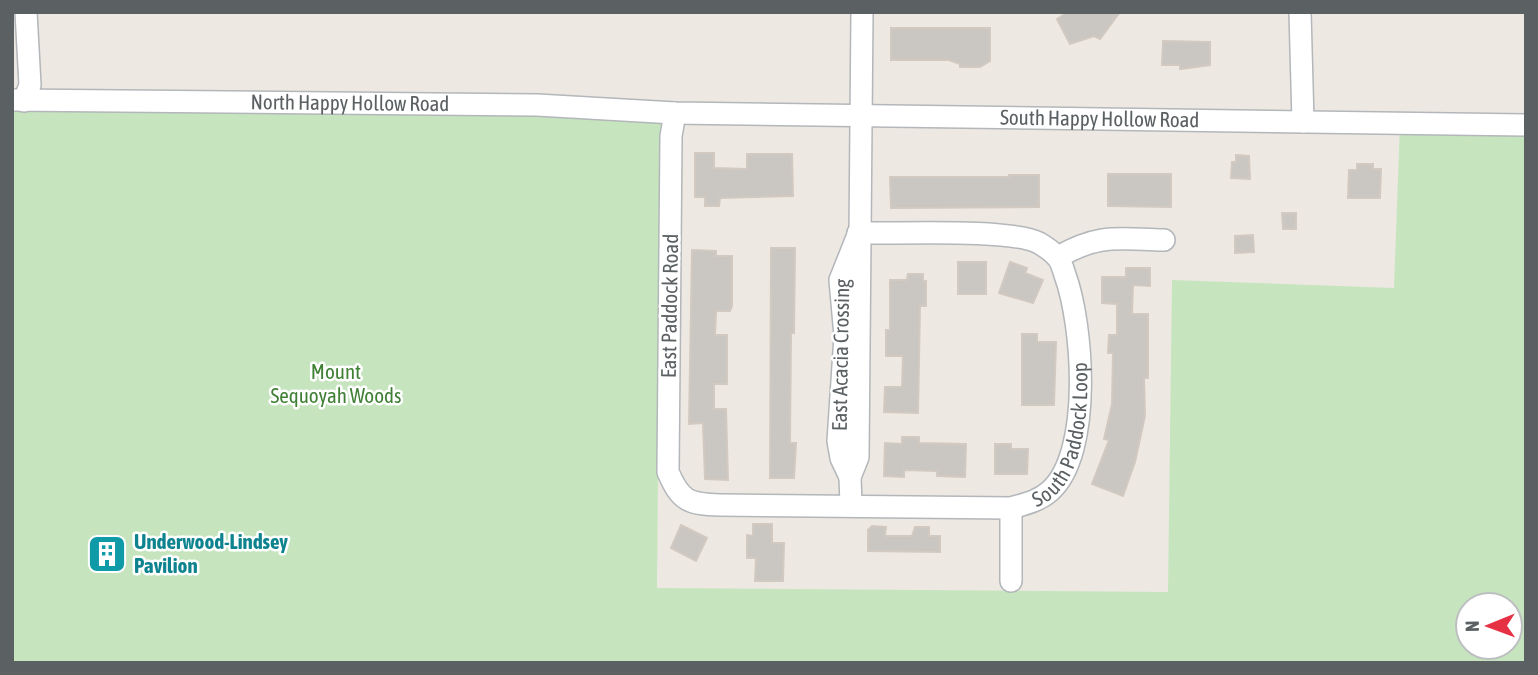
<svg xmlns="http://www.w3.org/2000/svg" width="1538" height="675" viewBox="0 0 1538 675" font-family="'Asap Condensed',sans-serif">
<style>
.green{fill:#c6e5bf;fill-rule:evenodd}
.building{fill:#cac6c2;stroke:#d2c9c1;stroke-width:2}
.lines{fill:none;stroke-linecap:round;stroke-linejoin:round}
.minor-casing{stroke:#b3b6ba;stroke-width:24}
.minor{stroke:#fff;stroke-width:21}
.labels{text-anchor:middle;stroke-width:5;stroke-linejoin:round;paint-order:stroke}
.street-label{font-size:21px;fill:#5b6063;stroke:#fff}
.park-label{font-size:21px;fill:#408035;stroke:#fff}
.culture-label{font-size:21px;font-weight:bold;fill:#0d838f;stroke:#fff;text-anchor:start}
</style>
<rect width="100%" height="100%" fill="#ede9e2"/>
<path class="green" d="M 12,100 L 675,113 L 668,472 L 658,479 L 657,588 L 1168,592 L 1172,280 L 1394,288 L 1400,123 L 1526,125 L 1526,663 L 12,663 ZM 1468,605 L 1510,605 L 1510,647 L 1468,647 Z"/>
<path class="building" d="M 1068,12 L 1120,12 L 1100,39 L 1094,36 L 1070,44 L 1057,19 Z
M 891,28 L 990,28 L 990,61 L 980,67 L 960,67 L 960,64 L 949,60 L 891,60 Z
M 1163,41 L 1210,42 L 1210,65 L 1180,69 L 1180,65 L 1162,65 Z
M 695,153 L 714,153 L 714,168 L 747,169 L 747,154 L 792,154 L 793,196 L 720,198 L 719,206 L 705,206 L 705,197 L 695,197 Z
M 1236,155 L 1249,156 L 1250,179 L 1231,178 L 1232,162 L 1236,162 Z
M 1357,164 L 1373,164 L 1373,169 L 1381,169 L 1380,198 L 1348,198 L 1349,170 L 1357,170 Z
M 1108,174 L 1171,174 L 1171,207 L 1108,206 Z
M 1009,175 L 1039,175 L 1039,207 L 891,208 L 890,177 L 1009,177 Z
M 1282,213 L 1296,213 L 1296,229 L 1283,229 Z
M 1253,235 L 1254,252 L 1235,253 L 1235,236 Z
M 771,248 L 795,248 L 794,333 L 791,333 L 790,443 L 796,443 L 794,478 L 770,478 Z
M 692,250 L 716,251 L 716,256 L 732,256 L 732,306 L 730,311 L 716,311 L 715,335 L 727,335 L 727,384 L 714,384 L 714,409 L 726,409 L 728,480 L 705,479 L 703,423 L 689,424 Z
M 958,262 L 986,262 L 986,294 L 958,294 Z
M 1010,262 L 1027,268 L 1025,273 L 1043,280 L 1033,303 L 999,293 Z
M 1126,268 L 1150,268 L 1150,286 L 1133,285 L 1132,314 L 1148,314 L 1148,378 L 1144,378 L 1145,416 L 1135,462 L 1123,496 L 1092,484 L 1109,440 L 1104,439 L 1112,404 L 1113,353 L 1108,353 L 1109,335 L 1117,335 L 1117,304 L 1102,303 L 1102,277 L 1126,277 Z
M 908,274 L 923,274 L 923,281 L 926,281 L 926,306 L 920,306 L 918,413 L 884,412 L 885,387 L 902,387 L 903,356 L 886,356 L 886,330 L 890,330 L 890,280 L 907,280 Z
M 1022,334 L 1037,334 L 1037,342 L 1056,342 L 1054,405 L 1022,405 Z
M 902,437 L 919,437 L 919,443 L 966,444 L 965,477 L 937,476 L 937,471 L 904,470 L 904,477 L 884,476 L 885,443 L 902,444 Z
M 995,444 L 1011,444 L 1011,449 L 1028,449 L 1027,474 L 995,474 Z
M 753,524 L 772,524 L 772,543 L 784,543 L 783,581 L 755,581 L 756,558 L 747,558 L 747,535 L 753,536 Z
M 681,525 L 707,538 L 696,561 L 671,548 Z
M 872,526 L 886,527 L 885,536 L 912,536 L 915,527 L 929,527 L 929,536 L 940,536 L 940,552 L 868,551 L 868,530 Z
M 103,537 L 124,555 L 112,571 L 90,553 Z"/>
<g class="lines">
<g class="minor-casing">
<g id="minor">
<path d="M 1300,12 L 1303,122"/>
<path id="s1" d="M 12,100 L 537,105 L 675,113 L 1526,125"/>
<path d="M 24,101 L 30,85 L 26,12"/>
<path id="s2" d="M 675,113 L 671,136 L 668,472 C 681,502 689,504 720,505 L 1011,508 C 1025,504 1039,501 1050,491 C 1093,453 1083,324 1065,275 C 1063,269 1061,260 1056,256 C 1052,251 1044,246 1039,243 C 1010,228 896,234 858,233"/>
<path d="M 1058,257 C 1100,233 1118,239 1164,240"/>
<path d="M 850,477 L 841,458 L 838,441 L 845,336 L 840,280 L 858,235"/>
<path d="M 851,505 L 850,477 L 858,457 L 862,12"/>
<path d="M 1011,581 L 1011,508"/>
</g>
</g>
<use href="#minor" class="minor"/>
</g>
<defs>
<g id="building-square" transform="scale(2.0125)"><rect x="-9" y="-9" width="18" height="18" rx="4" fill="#0f9aa8" stroke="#fff"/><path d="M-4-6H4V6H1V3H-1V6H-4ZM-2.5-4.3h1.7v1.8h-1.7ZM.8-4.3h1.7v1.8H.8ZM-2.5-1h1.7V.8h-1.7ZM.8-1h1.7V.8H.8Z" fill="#fff"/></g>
</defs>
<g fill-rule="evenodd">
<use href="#building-square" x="107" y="554"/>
</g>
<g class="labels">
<g class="street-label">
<text dy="7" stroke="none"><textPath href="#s1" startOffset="338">North Happy Hollow Road</textPath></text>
<text dy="7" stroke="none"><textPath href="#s1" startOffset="1088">South Happy Hollow Road</textPath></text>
<text transform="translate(670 306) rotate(-89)" y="7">East Paddock Road</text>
<text transform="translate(841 355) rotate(-89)" y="7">East Acacia Crossing</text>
<text dy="7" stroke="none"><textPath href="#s2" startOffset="819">South Paddock Loop</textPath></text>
</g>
<g class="park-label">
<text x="336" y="379">Mount<tspan x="336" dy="24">Sequoyah Woods</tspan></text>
</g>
<g class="culture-label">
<text x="134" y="549">Underwood-Lindsey<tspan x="134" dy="24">Pavilion</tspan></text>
</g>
</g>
<rect width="1538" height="675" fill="none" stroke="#5b6063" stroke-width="28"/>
<g transform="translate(1489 626) rotate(269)"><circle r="33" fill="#ffffff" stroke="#bdbfc1" stroke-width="2"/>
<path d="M0-5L12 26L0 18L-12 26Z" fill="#e63043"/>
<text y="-10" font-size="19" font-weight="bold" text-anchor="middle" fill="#5b6063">N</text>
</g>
</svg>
